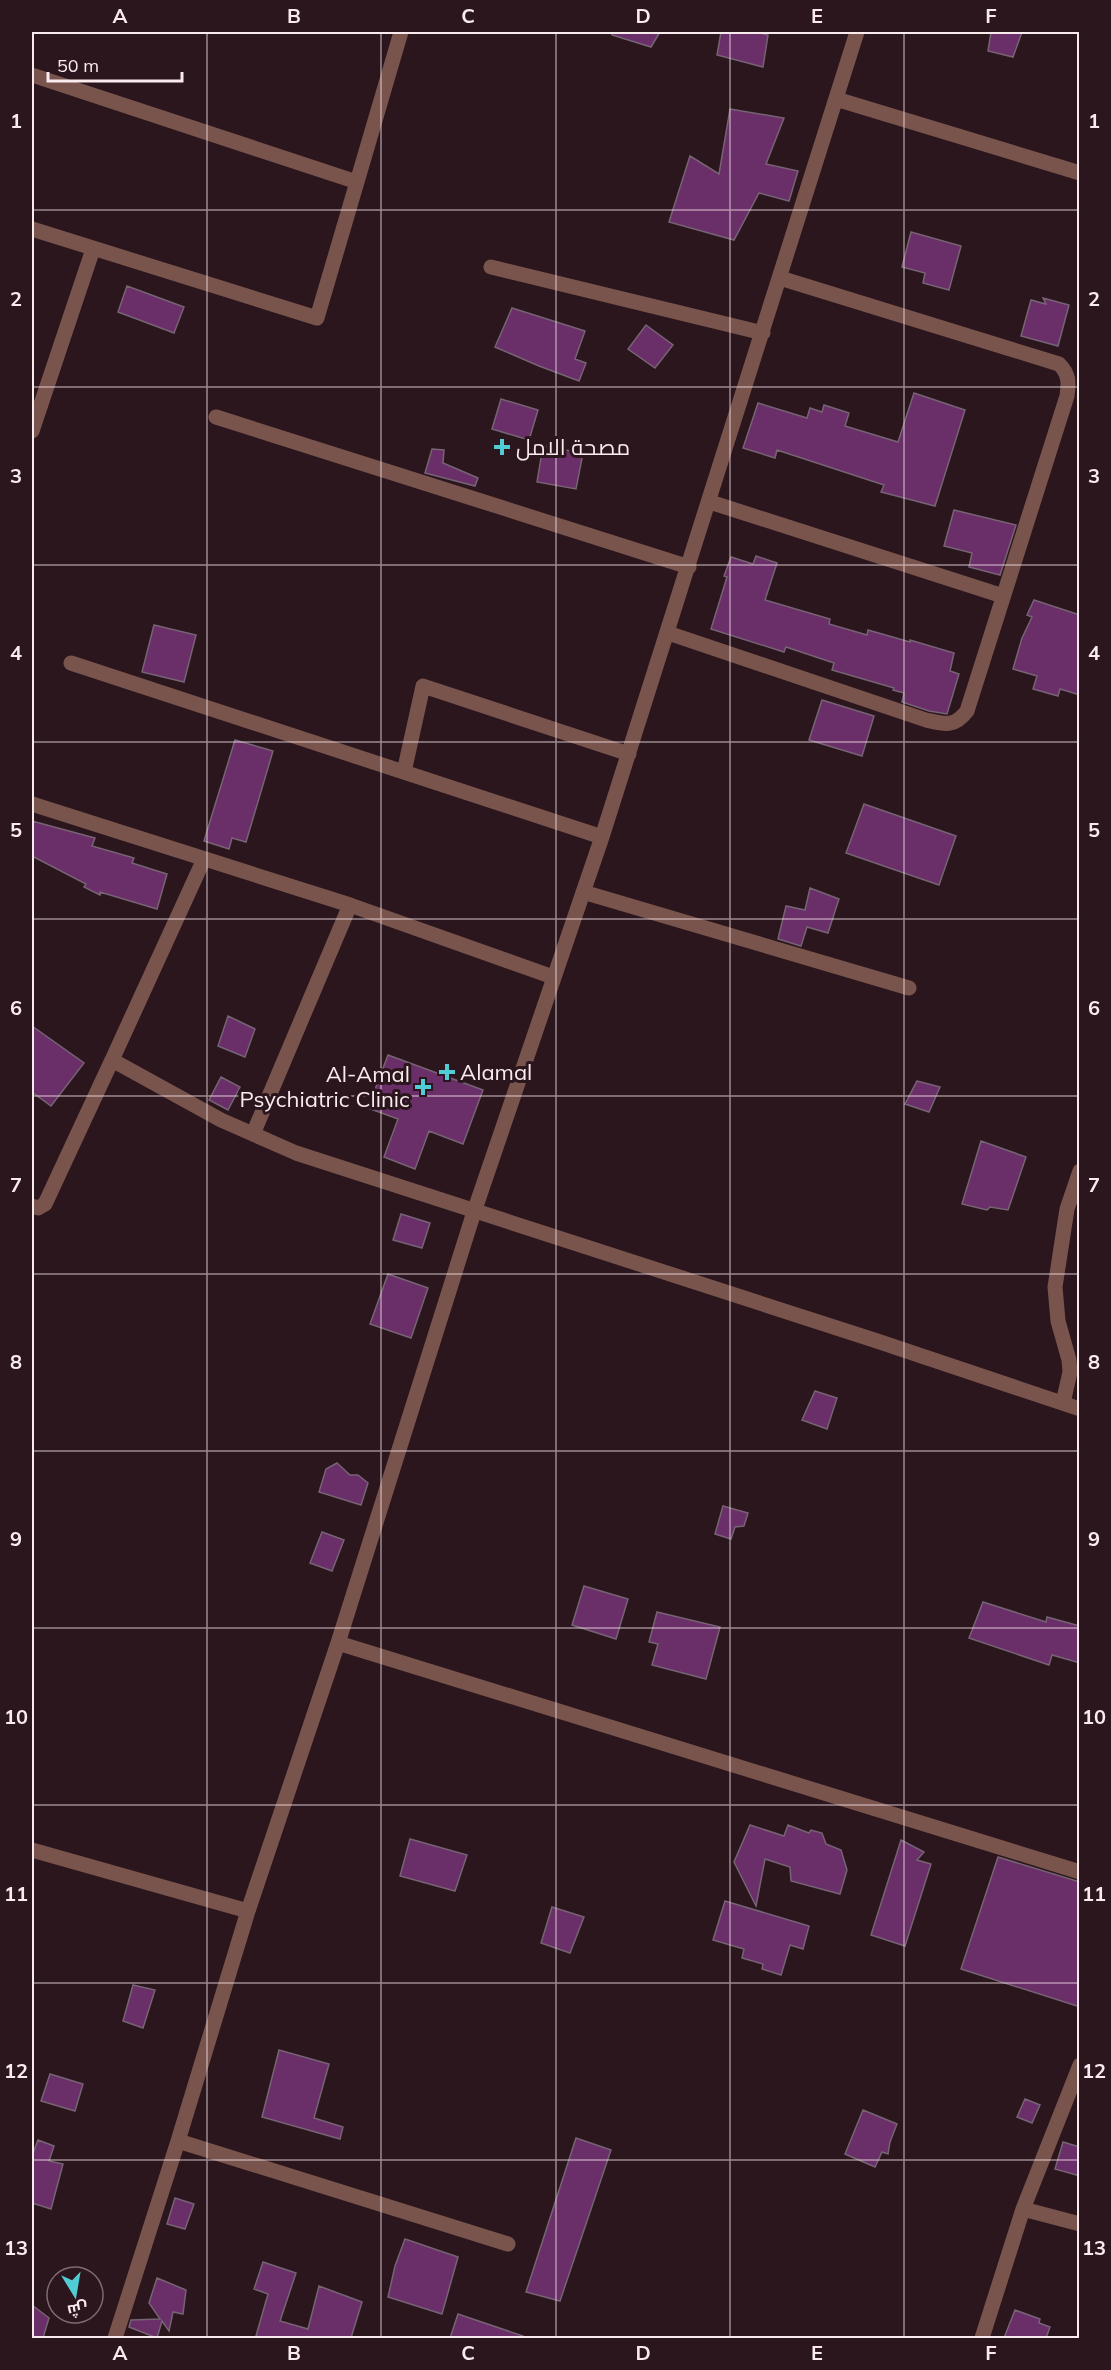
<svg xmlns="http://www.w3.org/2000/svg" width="1111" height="2370" viewBox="0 0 1111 2370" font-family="Mulish,Cairo,sans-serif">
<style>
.building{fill:#6a2f68;stroke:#766374;stroke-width:1.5}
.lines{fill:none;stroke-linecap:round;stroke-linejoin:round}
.minor{stroke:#79544c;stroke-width:15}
.grid{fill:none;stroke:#f9eaee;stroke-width:1.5;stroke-opacity:0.55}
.poi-dot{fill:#51ccd4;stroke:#2b161d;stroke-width:2}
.labels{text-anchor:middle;stroke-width:6;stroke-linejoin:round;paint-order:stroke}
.poi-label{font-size:22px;fill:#f9eaee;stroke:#2b161d;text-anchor:start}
.neatline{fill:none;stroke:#f9eaee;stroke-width:2}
.grid-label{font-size:20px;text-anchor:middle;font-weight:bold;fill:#f9eaee}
</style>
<rect width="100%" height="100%" fill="#2b161d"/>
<path class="building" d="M 612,32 L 660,32 L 651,47 L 612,35 Z
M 721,32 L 756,32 L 768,35 L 763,67 L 717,55 Z
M 991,32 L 1022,32 L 1013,57 L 988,51 Z
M 730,109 L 784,118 L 766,164 L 798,171 L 789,201 L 759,193 L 734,240 L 669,222 L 690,156 L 719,174 Z
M 911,232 L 961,246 L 949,290 L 923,283 L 925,273 L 902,267 Z
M 127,286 L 184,307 L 174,333 L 118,312 Z
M 1043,298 L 1069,305 L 1058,346 L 1021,336 L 1031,300 L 1046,304 Z
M 512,308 L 585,331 L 575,359 L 586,363 L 579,381 L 539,366 L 495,347 Z
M 646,325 L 673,345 L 655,368 L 628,349 Z
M 914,393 L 965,410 L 935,506 L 881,492 L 884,485 L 777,450 L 775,458 L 743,448 L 758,403 L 807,418 L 810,408 L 822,412 L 824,405 L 849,413 L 845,426 L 898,442 Z
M 501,399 L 538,410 L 529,440 L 492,429 Z
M 543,446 L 583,453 L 576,489 L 537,482 Z
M 432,449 L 444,450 L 443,463 L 478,478 L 475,486 L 425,473 Z
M 954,510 L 1016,525 L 1000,575 L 969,567 L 972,553 L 944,546 Z
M 756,556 L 777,563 L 765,600 L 830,619 L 829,624 L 867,635 L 868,630 L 910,642 L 910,640 L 954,653 L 950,671 L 959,674 L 947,714 L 929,711 L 902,702 L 904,693 L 893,690 L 894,688 L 832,670 L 834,663 L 786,647 L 784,652 L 711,629 L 727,577 L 724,576 L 731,557 L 753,564 Z
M 1034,600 L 1080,615 L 1080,695 L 1060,689 L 1058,696 L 1033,689 L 1037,676 L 1013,669 L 1022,638 L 1032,617 L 1027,615 Z
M 154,625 L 196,635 L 184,682 L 142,672 Z
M 822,700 L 874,716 L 862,756 L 809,740 Z
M 235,740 L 273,751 L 246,842 L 232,838 L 229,849 L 204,841 Z
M 864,804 L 956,836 L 939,885 L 846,853 Z
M 32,821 L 95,838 L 92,846 L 134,858 L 132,863 L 167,874 L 157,909 L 100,892 L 100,895 L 84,887 L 86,884 L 32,856 Z
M 810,888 L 839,899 L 828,933 L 807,927 L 801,946 L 778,939 L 786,906 L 805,910 Z
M 228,1016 L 255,1029 L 245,1057 L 218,1046 Z
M 32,1026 L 84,1063 L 51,1106 L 32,1092 Z
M 388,1055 L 483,1090 L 463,1144 L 429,1131 L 415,1169 L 384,1157 L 398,1119 L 368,1108 Z
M 221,1077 L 240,1087 L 228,1110 L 209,1100 Z
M 917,1081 L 940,1087 L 929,1112 L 905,1104 Z
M 981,1141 L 1026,1157 L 1008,1210 L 990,1207 L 987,1210 L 962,1204 Z
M 401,1214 L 430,1223 L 422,1248 L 393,1240 Z
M 388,1274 L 428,1288 L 411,1338 L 370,1324 Z
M 815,1391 L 837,1398 L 827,1429 L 802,1420 Z
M 337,1463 L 350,1475 L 358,1475 L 368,1483 L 361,1505 L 319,1492 L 326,1469 Z
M 723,1506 L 748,1513 L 744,1526 L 735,1527 L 731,1539 L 715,1534 Z
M 322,1532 L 344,1540 L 332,1571 L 310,1563 Z
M 584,1586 L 628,1599 L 616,1639 L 572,1625 Z
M 983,1602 L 1046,1622 L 1047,1617 L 1080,1626 L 1080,1663 L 1052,1655 L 1049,1665 L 969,1638 Z
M 657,1612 L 720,1627 L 706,1679 L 652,1665 L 658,1644 L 649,1642 Z
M 750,1825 L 784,1836 L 788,1825 L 809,1833 L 811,1830 L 822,1833 L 826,1844 L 841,1850 L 847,1870 L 840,1894 L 791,1881 L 790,1867 L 765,1859 L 756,1906 L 734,1862 Z
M 410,1839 L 467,1855 L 455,1891 L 400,1876 Z
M 901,1840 L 924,1852 L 917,1860 L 931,1864 L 905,1946 L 871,1935 Z
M 998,1857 L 1080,1882 L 1080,2007 L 961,1969 Z
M 725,1901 L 809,1926 L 803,1949 L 790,1945 L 781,1975 L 762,1969 L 763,1964 L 742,1958 L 744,1949 L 713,1940 Z
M 552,1907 L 584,1917 L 570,1953 L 541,1943 Z
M 133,1985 L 155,1990 L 143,2028 L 123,2021 Z
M 279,2050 L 329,2064 L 314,2118 L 343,2127 L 340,2139 L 262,2117 Z
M 50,2074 L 83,2084 L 75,2111 L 41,2101 Z
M 1025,2099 L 1040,2105 L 1032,2123 L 1017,2117 Z
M 863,2110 L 897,2124 L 890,2142 L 888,2154 L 882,2152 L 875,2167 L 845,2154 Z
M 576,2138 L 611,2150 L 560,2301 L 526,2292 Z
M 38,2140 L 54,2146 L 49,2161 L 63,2164 L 51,2209 L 32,2203 L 32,2156 Z
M 1063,2142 L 1080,2147 L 1080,2176 L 1055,2169 Z
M 175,2198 L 194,2204 L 185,2229 L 167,2224 Z
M 405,2239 L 458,2257 L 442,2314 L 388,2297 L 395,2266 Z
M 263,2262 L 296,2273 L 280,2321 L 308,2329 L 319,2286 L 362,2302 L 351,2338 L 264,2338 L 256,2336 L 268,2294 L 254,2289 Z
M 157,2278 L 186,2290 L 183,2314 L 173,2312 L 169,2331 L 162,2321 L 157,2338 L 129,2327 L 131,2320 L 160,2319 L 149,2303 Z
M 32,2305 L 49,2318 L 43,2338 L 32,2338 Z
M 1015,2310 L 1040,2319 L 1039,2323 L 1050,2327 L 1046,2338 L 1004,2338 Z
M 458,2314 L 523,2336 L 523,2338 L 450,2338 Z"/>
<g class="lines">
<path class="minor" d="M 32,75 L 357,182 L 401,32
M 836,99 L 1080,173
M 32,229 L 317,318 L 357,182
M 491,267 L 763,333
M 216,417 L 689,567
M 32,431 L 93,249
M 710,502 L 1003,596
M 668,633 L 926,720 C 944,724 954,728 967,711 L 1067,396 C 1069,382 1069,374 1059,364 L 780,278
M 71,663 L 602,837
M 404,772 L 423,686 L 629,754
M 32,804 L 350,905 L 553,977
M 583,892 L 909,988
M 112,1060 L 204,859
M 253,1134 L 350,905
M 32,1206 L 38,1208 L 45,1204 L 112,1060 L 221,1120 L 296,1153 L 874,1340 L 1080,1409
M 1063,1403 L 1070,1372 L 1069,1360 L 1058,1321 L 1055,1287 L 1067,1209 L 1080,1171
M 338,1643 L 1080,1872
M 32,1850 L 248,1911
M 178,2141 L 508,2244
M 1023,2209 L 1080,2224
M 115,2338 L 178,2141 L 248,1911 L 338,1643 L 474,1212 L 602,837 L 857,32
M 982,2338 L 1023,2209 L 1080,2065"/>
</g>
<path class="grid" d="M 207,32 L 207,2338M 381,32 L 381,2338M 556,32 L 556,2338M 730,32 L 730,2338M 904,32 L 904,2338M 32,210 L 1080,210M 32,387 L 1080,387M 32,565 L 1080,565M 32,742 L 1080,742M 32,919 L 1080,919M 32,1096 L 1080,1096M 32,1274 L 1080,1274M 32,1451 L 1080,1451M 32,1628 L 1080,1628M 32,1805 L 1080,1805M 32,1983 L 1080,1983M 32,2160 L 1080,2160"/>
<g class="poi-dot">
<path d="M499 438h6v6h6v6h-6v6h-6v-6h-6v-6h6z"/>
<path d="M444 1063h6v6h6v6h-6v6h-6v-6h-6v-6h6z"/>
<path d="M420 1078h6v6h6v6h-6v6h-6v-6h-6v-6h6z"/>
</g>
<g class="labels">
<g class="poi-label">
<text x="516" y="455">مصحة الامل</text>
<text x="460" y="1080">Alamal</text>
<text x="410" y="1082" text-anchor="end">Al-Amal<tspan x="410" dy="25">Psychiatric Clinic</tspan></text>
</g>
</g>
<rect width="1111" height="2370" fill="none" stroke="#2b161d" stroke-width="66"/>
<g transform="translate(75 2295) rotate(169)"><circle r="28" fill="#2b161d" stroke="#7d6b71" stroke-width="1.5"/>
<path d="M0-4.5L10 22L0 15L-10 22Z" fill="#51ccd4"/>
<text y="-9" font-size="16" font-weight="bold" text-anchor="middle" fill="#f9eaee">ش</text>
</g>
<path d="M48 72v9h134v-9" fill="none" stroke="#f9eaee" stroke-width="3"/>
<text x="57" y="72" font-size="18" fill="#f9eaee" stroke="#2b161d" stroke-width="4.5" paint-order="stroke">50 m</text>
<rect x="33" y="33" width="1045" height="2304" class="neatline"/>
<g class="grid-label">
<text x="120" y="23">A</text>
<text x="294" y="23">B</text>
<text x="468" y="23">C</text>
<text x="643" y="23">D</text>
<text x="817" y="23">E</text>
<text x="991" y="23">F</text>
<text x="16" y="128">1</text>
<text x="1094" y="128">1</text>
<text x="16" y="306">2</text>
<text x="1094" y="306">2</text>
<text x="16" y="483">3</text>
<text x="1094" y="483">3</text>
<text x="16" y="660">4</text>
<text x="1094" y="660">4</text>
<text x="16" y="837">5</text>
<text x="1094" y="837">5</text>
<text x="16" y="1015">6</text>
<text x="1094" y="1015">6</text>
<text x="16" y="1192">7</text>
<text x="1094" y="1192">7</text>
<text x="16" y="1369">8</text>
<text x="1094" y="1369">8</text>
<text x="16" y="1546">9</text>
<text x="1094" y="1546">9</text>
<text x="16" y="1724">10</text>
<text x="1094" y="1724">10</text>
<text x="16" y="1901">11</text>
<text x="1094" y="1901">11</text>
<text x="16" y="2078">12</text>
<text x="1094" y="2078">12</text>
<text x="16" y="2255">13</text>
<text x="1094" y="2255">13</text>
<text x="120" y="2360">A</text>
<text x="294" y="2360">B</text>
<text x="468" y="2360">C</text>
<text x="643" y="2360">D</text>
<text x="817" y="2360">E</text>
<text x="991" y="2360">F</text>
</g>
</svg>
